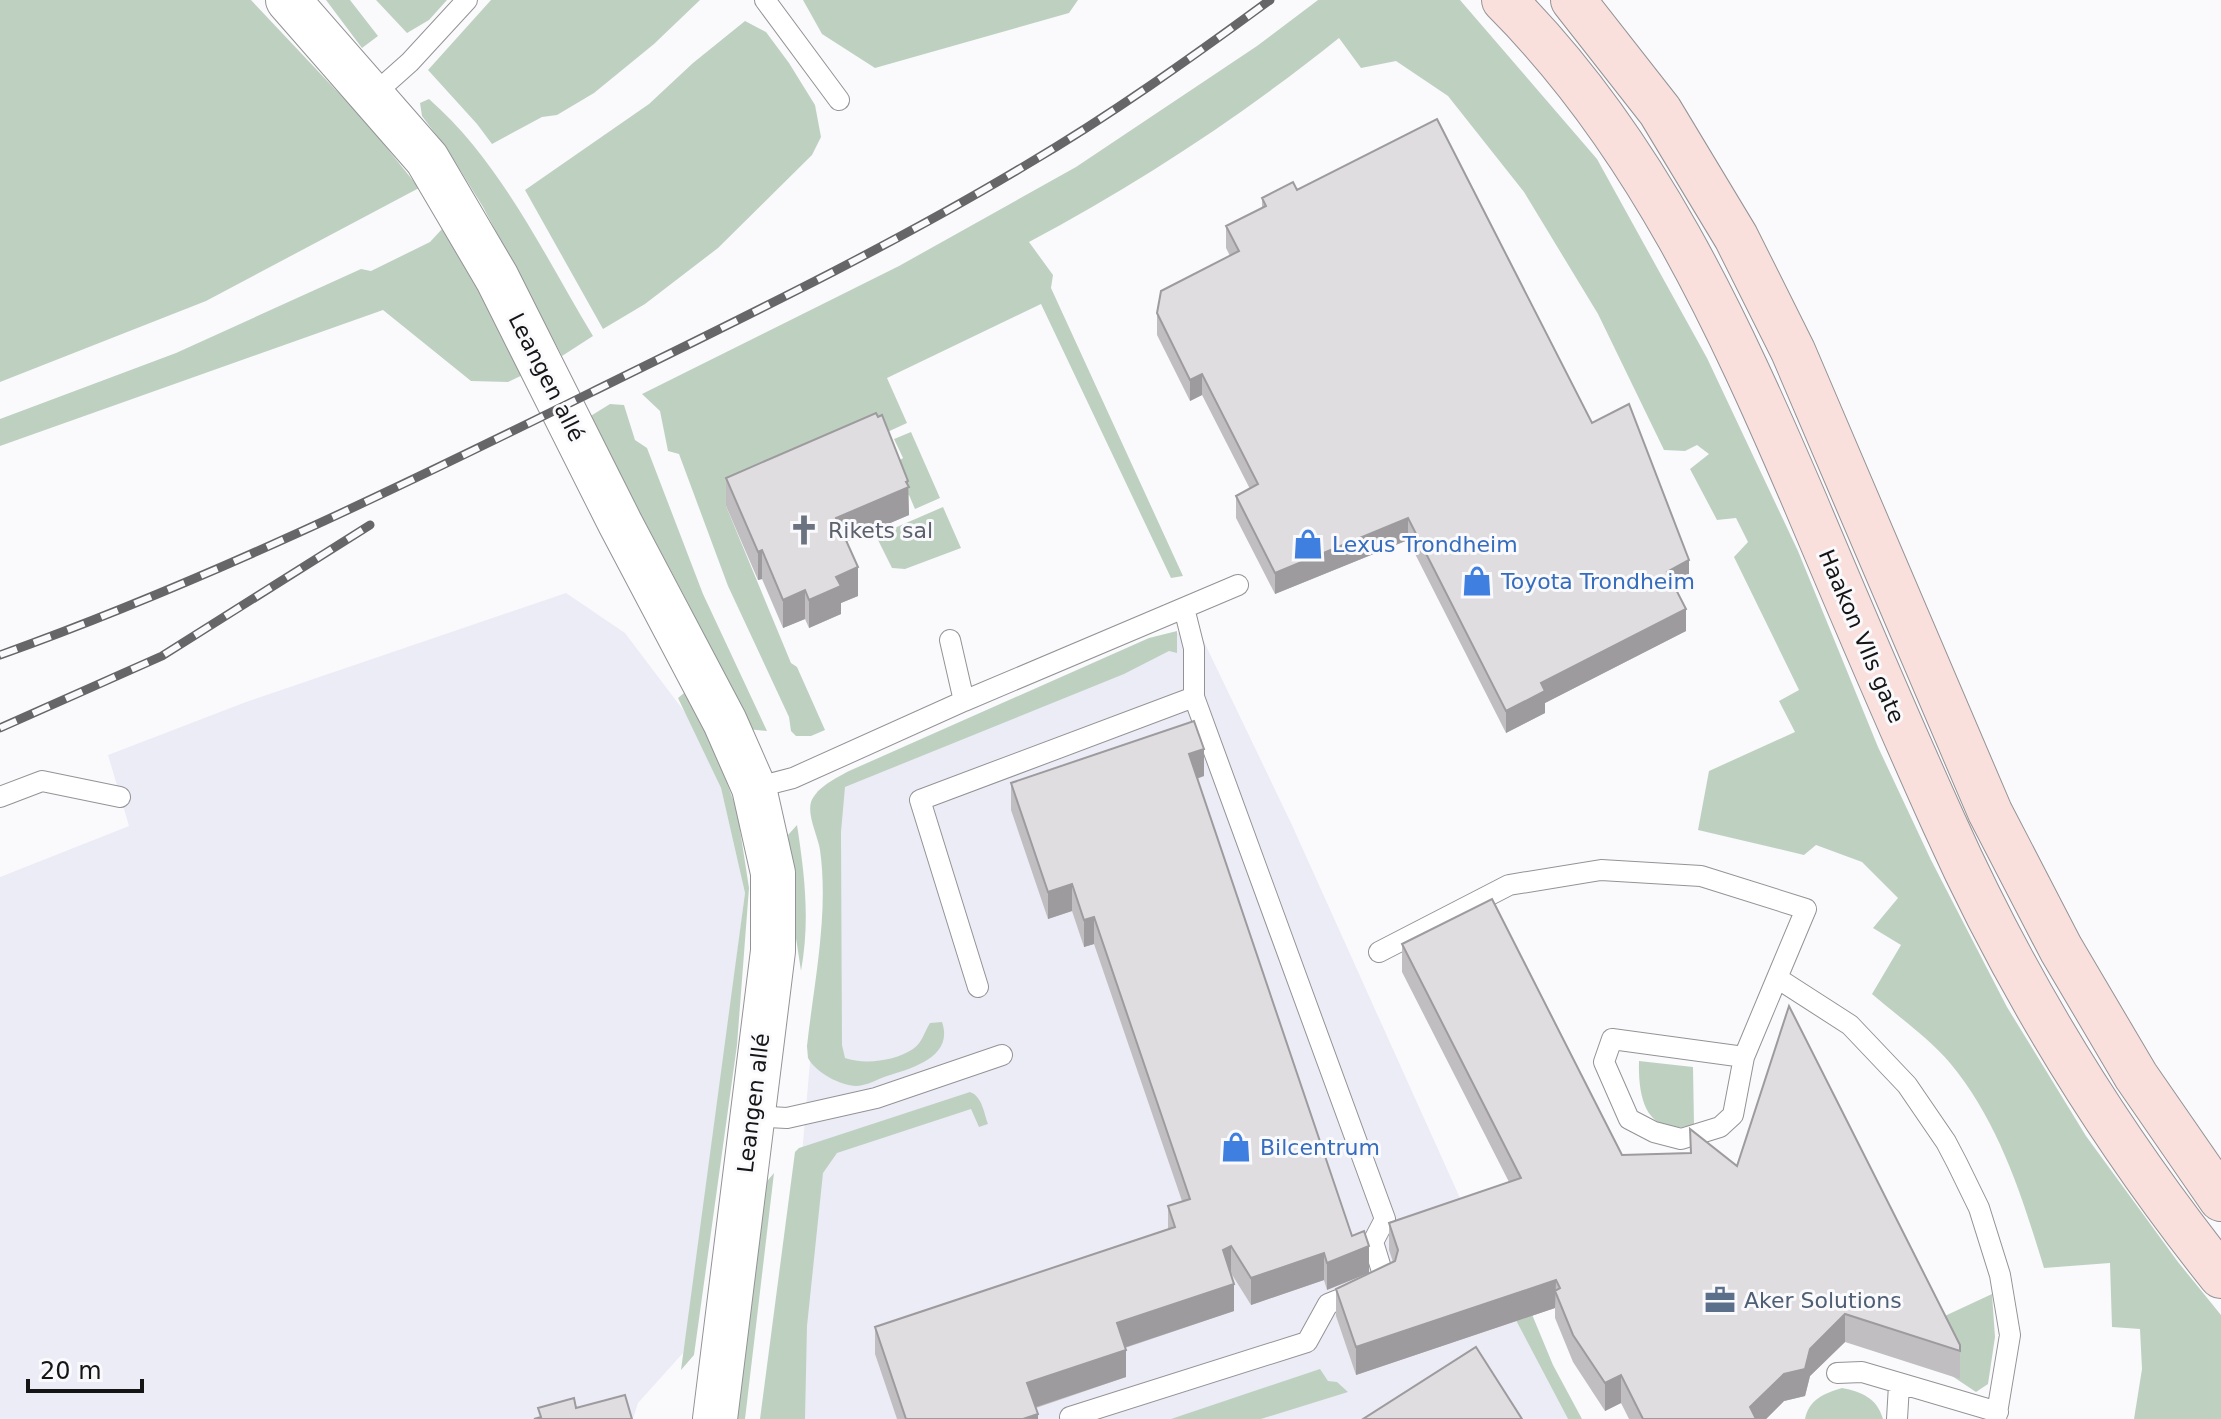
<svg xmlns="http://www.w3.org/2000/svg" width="2221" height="1419" viewBox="0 0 2221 1419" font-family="'DejaVu Sans',sans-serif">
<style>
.built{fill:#ececf7}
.green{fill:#bed1c1}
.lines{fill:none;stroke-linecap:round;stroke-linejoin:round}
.service-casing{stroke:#939396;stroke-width:22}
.tertiary-casing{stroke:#939396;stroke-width:46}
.secondary-casing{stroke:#939396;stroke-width:46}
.service{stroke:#fff;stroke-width:20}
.tertiary{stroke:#fff;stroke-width:44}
.secondary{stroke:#f9e0dc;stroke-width:44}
.rail-casing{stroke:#666668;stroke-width:9}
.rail{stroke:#fafafd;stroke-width:6;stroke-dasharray:18;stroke-linecap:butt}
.wall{fill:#c1bec1}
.shaded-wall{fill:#9d9b9d}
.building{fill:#e0dde0;stroke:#9d9b9d;stroke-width:2}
.labels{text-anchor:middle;stroke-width:6;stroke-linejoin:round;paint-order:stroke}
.street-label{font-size:22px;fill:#151516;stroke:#fafafd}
.worship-label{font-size:22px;fill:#5b616d;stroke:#fafafd;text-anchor:start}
.shop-label{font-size:22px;fill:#366cbe;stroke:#fafafd;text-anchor:start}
.service-label{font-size:22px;fill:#4e5e75;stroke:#fafafd;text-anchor:start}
</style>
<rect width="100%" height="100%" fill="#fafafd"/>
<path class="built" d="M 566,593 L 625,633 L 687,715 L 721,788 L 745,893 L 691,1312 L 683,1353 L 638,1403 L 633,1419 L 0,1419 L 0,877 L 129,826 L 108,755 L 246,702 Z
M 1196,625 L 1292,825 L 1510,1309 L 1568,1419 L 779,1419 L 830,831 L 817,791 Z"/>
<path class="green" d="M 0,0 L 251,0 L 366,122 L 419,188 L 206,301 L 0,382 Z
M 326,0 L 350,0 L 378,36 L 362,48 Z
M 376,0 L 447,0 L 429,20 L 407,33 Z
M 491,0 L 700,0 L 654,44 L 594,93 L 557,115 L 542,117 L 492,144 L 477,124 L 428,70 Z
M 803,0 L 1078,0 L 1069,13 L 875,68 L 822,34 Z
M 1318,0 L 1460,0 L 1597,159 L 1707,358 L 1798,551 L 1878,747 L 1931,860 L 2007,1007 L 2086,1136 L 2178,1262 L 2221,1315 L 2221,1419 L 2134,1419 L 2142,1369 L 2140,1329 L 2112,1327 L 2110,1263 L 2044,1268 C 2022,1196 1999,1122 1950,1063 C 1929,1038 1896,1015 1872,994 L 1901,945 L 1873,928 L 1898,898 L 1862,862 L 1816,845 L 1804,855 L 1698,830 L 1709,771 L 1795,732 L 1779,701 L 1799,690 L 1734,557 L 1748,542 L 1736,518 L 1717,520 L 1690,469 L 1709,454 L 1697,445 L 1685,451 L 1664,450 L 1598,314 L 1524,192 L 1448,96 L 1396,61 L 1361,68 L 1339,38 C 1243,115 1138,184 1029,242 L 1053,275 L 1051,288 L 1183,576 L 1171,578 L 1041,304 L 887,378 L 907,423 L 726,506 L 791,663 L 797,667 L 825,730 L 811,736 L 796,736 L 791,731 L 789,717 L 728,586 L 679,454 L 668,451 L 660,411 L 642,394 L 899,266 L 1076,167 L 1257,46 Z
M 745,21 L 766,32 L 789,63 L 815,105 L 821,137 L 812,155 L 718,248 L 645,304 L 603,329 L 525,190 L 649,104 L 693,63 Z
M 429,99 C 501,162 544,255 593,336 L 562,356 L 483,207 L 449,152 L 422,116 L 420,103 Z
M 442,229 L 529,372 L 508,382 L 471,381 L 383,310 L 0,446 L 0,419 L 176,353 L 361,269 L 371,271 L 430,242 Z
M 610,404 L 624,405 L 635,440 L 647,448 L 703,594 L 767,731 L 747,729 L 688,603 L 589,417 Z
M 911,432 L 940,498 L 915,509 L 909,495 L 904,497 L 900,460 L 903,458 L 894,439 Z
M 943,507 L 961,548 L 905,569 L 892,568 L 876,536 Z
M 1177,631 L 1177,653 L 1169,651 L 1124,674 L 845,787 L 841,832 L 842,1045 L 845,1058 C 865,1065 895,1061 913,1049 C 923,1042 924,1032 930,1023 L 942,1022 C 954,1057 912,1068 887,1076 C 878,1079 866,1086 856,1086 C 841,1086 815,1072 808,1058 C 808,1057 807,1047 807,1046 C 814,982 829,914 820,850 C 818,836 807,816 811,802 C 817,787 836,778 849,771 L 1149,638 Z
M 689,689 L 712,743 L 737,810 L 749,888 L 737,1045 L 694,1355 L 681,1370 L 745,893 L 721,788 L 678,698 Z
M 797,825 C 805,876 810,921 801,971 L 792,912 L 794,882 L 788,835 Z
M 1639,1061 L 1693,1067 L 1694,1125 C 1646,1137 1638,1099 1639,1061 Z
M 970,1092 C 982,1096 984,1113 988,1124 L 979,1127 L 971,1109 L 837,1153 L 823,1173 L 807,1326 L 805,1419 L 760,1419 L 795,1152 L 799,1148 Z
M 774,1173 L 745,1419 L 727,1419 L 762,1187 Z
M 1992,1294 L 1995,1337 L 1988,1384 L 1976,1392 L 1952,1376 L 1934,1321 Z
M 1526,1300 L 1553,1365 L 1582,1419 L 1568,1419 L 1510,1309 Z
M 1320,1369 L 1328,1381 L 1337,1382 L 1348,1392 L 1261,1419 L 1171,1419 Z
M 1842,1388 C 1862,1392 1877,1398 1883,1419 L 1805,1419 C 1809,1399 1825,1393 1842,1388 Z"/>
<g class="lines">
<g class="service-casing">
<path id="service" d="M 765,0 L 839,100
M 373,95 L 410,62 L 467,0
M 1184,608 L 1194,648 L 1194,697
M 950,640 L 964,701
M 754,788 L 793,778 L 964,701 L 1238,585
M 0,797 L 42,781 L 120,797
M 1379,952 L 1509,885 L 1601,870 L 1701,876 L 1806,909 L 1777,978 L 1850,1025 L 1907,1085 L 1946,1142 L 1957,1163 L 1979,1208 L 2000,1275 L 2010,1335 L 1996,1419
M 978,987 L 920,800 L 1194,697 L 1385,1219 L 1373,1242 L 1385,1281 L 1328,1304 L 1307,1342 L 1070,1417
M 1744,1057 L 1733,1115 L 1720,1127 L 1681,1139 L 1654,1132 L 1629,1119 L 1604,1062 L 1612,1039 L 1744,1057 L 1777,978
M 751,1116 L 787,1118 L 876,1098 L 1002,1055
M 1837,1373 L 1862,1372 L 1998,1412
M 1897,1419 L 1899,1385"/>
</g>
<g class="tertiary-casing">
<path id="tertiary" d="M 288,0 L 427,159 L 497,278 L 620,523 L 725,722 L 754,788 L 773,873 L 773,951 L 715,1419"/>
</g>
<g class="secondary-casing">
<path id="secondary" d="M 1504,0 C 1646,142 1728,322 1806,504 C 1851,611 1896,717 1944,823 C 2016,984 2111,1138 2221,1276
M 1573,0 L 1660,111 L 1736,237 L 1793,351 L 1990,812 L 2061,949 L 2136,1076 L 2221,1199"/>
</g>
<use href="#service" class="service"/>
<use href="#tertiary" class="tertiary"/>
<use href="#secondary" class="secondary"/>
<g class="rail-casing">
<path id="rail" d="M 0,655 C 204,582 398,488 592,392 C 738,320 886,249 1026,165 C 1111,115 1191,58 1270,0
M 0,728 L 162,656 L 370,525"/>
</g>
<use href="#rail" class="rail"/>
</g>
<path class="wall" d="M 1297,190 L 1592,423 L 1689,582 L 1676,589 L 1686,631 L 1545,703 L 1545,713 L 1506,733 L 1408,540 L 1275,594 L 1236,518 L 1236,496 L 1250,489 L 1202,395 L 1190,401 L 1157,335 L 1157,313 L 1230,256 L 1226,248 L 1226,226 L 1262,208 L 1262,198 Z
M 726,478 L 908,481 L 909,515 L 846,542 L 858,596 L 841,603 L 841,614 L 809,628 L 805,619 L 783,628 L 762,579 L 758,580 L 726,506 Z
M 1204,776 L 1197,779 L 1352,1236 L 1327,1290 L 1324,1280 L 1251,1305 L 1231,1273 L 1234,1311 L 1125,1348 L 1126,1377 L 1036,1408 L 1038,1419 L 897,1419 L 875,1354 L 875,1327 L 1168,1229 L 1168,1206 L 1182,1201 L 1094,944 L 1084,947 L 1072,911 L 1048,919 L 1011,810 L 1011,783 Z
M 1402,944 L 1622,1155 L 1960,1345 L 1960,1379 L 1845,1342 L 1810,1376 L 1805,1396 L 1784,1401 L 1766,1419 L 1629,1419 L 1621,1403 L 1605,1411 L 1573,1362 L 1555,1318 L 1555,1308 L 1356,1375 L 1336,1316 L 1336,1289 L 1393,1262 L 1389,1250 L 1389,1223 L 1509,1182 L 1402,972 Z"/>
<path class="shaded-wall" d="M 1202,374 L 1202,395 L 1190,401 L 1190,380 Z
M 908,481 L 909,515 L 836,546 L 836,518 Z
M 1408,518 L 1408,540 L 1275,594 L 1275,573 Z
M 762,550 L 762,579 L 758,580 L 758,552 Z
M 1689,560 L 1689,582 L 1667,594 L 1667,572 Z
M 858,567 L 858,596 L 841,603 L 841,614 L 809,628 L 809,600 L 836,577 Z
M 805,590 L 805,619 L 783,628 L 783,600 Z
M 1686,609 L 1686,631 L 1545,703 L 1545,713 L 1506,733 L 1506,711 L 1541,683 Z
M 1204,749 L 1204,776 L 1189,781 L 1189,754 Z
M 1072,884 L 1072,911 L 1048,919 L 1048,892 Z
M 1094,917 L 1094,944 L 1084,947 L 1084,920 Z
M 1231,1246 L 1231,1273 L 1223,1250 Z
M 1369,1246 L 1369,1273 L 1327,1290 L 1327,1263 Z
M 1324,1253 L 1324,1280 L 1251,1305 L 1251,1278 Z
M 1556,1280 L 1555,1308 L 1356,1375 L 1356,1347 Z
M 1234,1284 L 1234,1311 L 1117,1350 L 1117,1323 Z
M 1845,1314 L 1845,1342 L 1810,1376 L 1805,1396 L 1784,1401 L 1766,1419 L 1750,1419 L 1750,1407 Z
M 1126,1350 L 1126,1377 L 1027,1410 L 1027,1383 Z
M 1621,1375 L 1621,1403 L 1605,1411 L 1605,1383 Z
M 1038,1414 L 1038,1419 L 1023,1419 Z"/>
<path class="building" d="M 1437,119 L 1592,423 L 1629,404 L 1689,560 L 1667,572 L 1686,609 L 1541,683 L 1545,691 L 1506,711 L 1408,518 L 1275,573 L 1236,496 L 1258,484 L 1202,374 L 1190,380 L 1157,313 L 1161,291 L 1239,251 L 1226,226 L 1266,206 L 1262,198 L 1293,182 L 1297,190 Z
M 876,413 L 878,417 L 882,415 L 908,481 L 906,482 L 909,487 L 836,518 L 858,567 L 836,577 L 841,586 L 809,600 L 805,590 L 783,600 L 762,550 L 758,552 L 726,478 Z
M 1194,721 L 1204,749 L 1189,754 L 1352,1236 L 1364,1231 L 1369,1246 L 1327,1263 L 1324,1253 L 1251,1278 L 1231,1246 L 1223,1250 L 1234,1284 L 1117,1323 L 1126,1350 L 1027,1383 L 1038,1414 L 1023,1419 L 906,1419 L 875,1327 L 1175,1227 L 1168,1206 L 1190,1199 L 1094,917 L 1084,920 L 1072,884 L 1048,892 L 1011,783 Z
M 1492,899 L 1622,1155 L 1691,1153 L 1690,1129 L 1737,1166 L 1789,1006 L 1960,1345 L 1960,1351 L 1845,1314 L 1810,1349 L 1805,1369 L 1784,1374 L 1750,1407 L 1756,1419 L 1643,1419 L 1621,1375 L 1605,1383 L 1573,1335 L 1555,1291 L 1560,1288 L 1556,1280 L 1356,1347 L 1336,1289 L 1395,1261 L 1398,1250 L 1389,1223 L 1521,1178 L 1402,944 Z
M 1476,1347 L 1522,1419 L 1363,1419 Z
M 625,1395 L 632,1419 L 534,1419 L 541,1417 L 538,1408 L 574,1398 L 576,1408 Z"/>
<defs>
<g id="church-bare" transform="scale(2.4)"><path d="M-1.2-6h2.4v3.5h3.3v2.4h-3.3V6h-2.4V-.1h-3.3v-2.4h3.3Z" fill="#6b7280" stroke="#fafafd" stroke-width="2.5" paint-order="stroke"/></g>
<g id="shop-bare" transform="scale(2.4)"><path d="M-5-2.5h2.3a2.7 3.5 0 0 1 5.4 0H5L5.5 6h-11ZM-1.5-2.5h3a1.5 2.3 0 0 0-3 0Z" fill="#3f7fe0" stroke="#fafafd" stroke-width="2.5" paint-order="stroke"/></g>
<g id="office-bare" transform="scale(2.4)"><path d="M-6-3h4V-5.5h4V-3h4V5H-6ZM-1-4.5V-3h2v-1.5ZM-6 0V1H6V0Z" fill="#5c6f8a" stroke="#fafafd" stroke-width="2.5" paint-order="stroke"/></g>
</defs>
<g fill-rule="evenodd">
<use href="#church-bare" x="804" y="530"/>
<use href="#shop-bare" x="1308" y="544"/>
<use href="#shop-bare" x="1477" y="581"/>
<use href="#shop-bare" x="1236" y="1147"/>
<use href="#office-bare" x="1720" y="1300"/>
</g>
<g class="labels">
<g class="street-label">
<text transform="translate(547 377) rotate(63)" y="8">Leangen allé</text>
<text transform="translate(1862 636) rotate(67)" y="8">Haakon VIIs gate</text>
<text transform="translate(753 1103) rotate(-83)" y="8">Leangen allé</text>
</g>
<g class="worship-label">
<text x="828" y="538">Rikets sal</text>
</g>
<g class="shop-label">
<text x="1332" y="552">Lexus Trondheim</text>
<text x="1501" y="589">Toyota Trondheim</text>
<text x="1260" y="1155">Bilcentrum</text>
</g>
<g class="service-label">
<text x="1744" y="1308">Aker Solutions</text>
</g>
</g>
<path d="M28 1379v12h114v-12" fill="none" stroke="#151516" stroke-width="4"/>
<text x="40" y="1379" font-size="24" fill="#151516" stroke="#fafafd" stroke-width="6" paint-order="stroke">20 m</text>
</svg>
